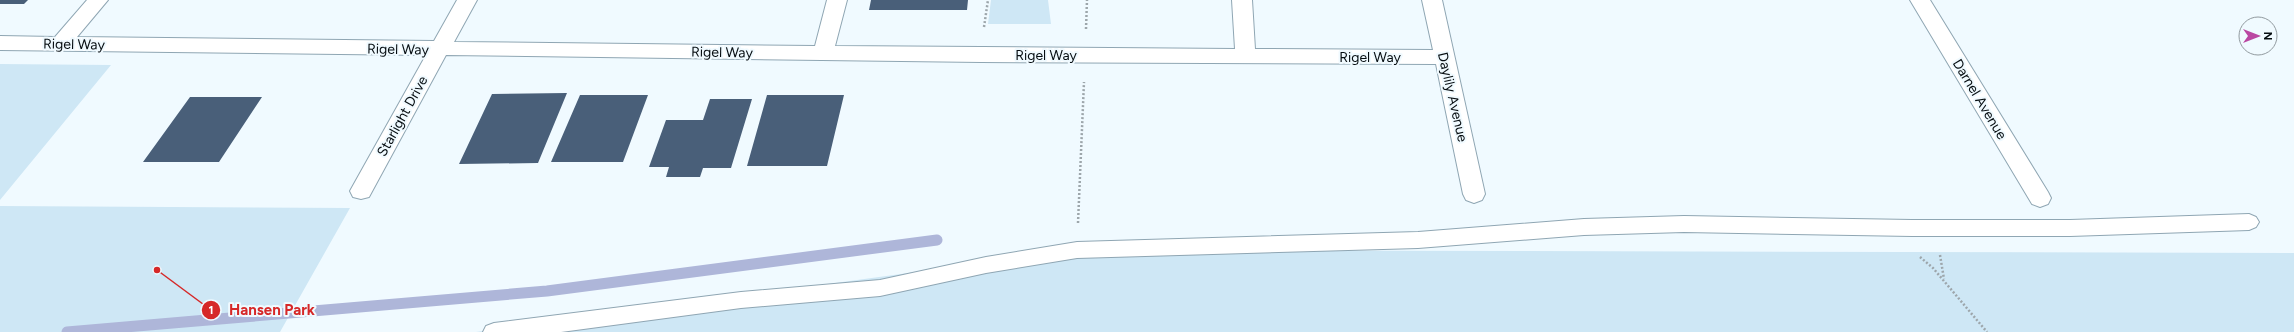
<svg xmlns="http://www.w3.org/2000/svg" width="2294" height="332" viewBox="0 0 2294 332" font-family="Figtree,sans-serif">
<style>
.green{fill:#cee7f5}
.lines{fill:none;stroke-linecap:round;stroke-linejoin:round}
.stream{stroke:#aeb6d9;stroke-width:11}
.building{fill:#495f79}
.service-casing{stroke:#8fa6b3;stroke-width:2}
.minor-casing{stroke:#8fa6b3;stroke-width:2}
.path{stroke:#9da6ab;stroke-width:2.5;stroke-dasharray:2 2;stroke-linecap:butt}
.service{fill:#fff;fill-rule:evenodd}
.minor{fill:#fff;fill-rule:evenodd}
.labels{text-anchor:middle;stroke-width:4;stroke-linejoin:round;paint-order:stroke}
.street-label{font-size:14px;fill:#060d11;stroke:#f0faff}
.leader{fill:none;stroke:#d62828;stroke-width:1.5}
.callout-dot{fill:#d62828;stroke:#f0faff;stroke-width:1.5}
.mark-label{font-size:12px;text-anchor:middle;font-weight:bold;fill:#fff}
.callout-label{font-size:15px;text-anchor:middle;font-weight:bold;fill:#d62828;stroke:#f0faff;stroke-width:4;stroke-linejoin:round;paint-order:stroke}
</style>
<rect width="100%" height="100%" fill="#f0faff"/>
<path class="green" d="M 991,0 L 1048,0 L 1051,24 L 988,24 Z
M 0,64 L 111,65 L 0,200 Z
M 0,206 L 350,208 L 280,332 L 0,332 Z
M 1077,250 L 2294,253 L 2294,332 L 476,332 Z"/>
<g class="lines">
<path class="stream" d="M 67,332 L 547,291 L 937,240"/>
</g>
<path class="building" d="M 0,0 L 28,0 L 24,4 L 0,4 Z
M 871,0 L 968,0 L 967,10 L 869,10 Z
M 567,93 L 538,163 L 459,164 L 492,94 Z
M 580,95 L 648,95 L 623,162 L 551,162 Z
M 767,95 L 844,95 L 827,166 L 747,166 Z
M 190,97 L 262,97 L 219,162 L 143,162 Z
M 710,99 L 752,99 L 731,168 L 703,168 L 700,177 L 666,177 L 669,167 L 649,167 L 666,120 L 703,120 Z"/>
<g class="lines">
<g class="service-casing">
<path id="service" d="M 2249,214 L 2256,217 L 2259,222 L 2256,227 L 2249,230 L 2070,236 L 1912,236 L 1684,232 L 1584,235 L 1418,248 L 1077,258 L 986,273 L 880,296 L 741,308 L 561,332 L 483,332 L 486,326 L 494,323 L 741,292 L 880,280 L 986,257 L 1077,242 L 1418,232 L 1584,219 L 1684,216 L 1912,220 L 2070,220 Z"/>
</g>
<g class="minor-casing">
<path id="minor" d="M 87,0 L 108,0 L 77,37 L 434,41 L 457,0 L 477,0 L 454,42 L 815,46 L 827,0 L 847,0 L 835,46 L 1235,49 L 1232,0 L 1252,0 L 1255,49 L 1433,50 L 1422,0 L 1442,0 L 1485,194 L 1482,200 L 1474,203 L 1466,200 L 1463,194 L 1436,64 L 981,62 L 446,55 L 369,197 L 361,199 L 353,197 L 350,191 L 426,55 L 0,50 L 0,36 L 55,37 Z
M 1910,0 L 1930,0 L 2048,192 L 2051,198 L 2048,204 L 2040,207 L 2032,204 Z"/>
</g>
<path class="path" d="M 984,27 L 988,0
M 1086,29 L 1087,0
M 1078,223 L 1084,82
M 1940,255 L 1944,279
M 1920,257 L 1933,268 L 1987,332"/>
<use href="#service" class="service"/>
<use href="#minor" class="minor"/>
</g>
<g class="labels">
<g class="street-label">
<text transform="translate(74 44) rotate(1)" y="5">Rigel Way</text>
<text transform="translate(398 49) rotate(1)" y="5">Rigel Way</text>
<text transform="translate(722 52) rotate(1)" y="5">Rigel Way</text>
<text x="1046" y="60">Rigel Way</text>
<text x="1370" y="62">Rigel Way</text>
<text transform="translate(1453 97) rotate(77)" y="5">Daylily Avenue</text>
<text transform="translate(1980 99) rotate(59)" y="5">Darnel Avenue</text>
<text transform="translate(402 116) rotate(-61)" y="5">Starlight Drive</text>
</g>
</g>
<path class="leader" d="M157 270L211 310"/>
<g class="callout-dot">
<circle cx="157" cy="270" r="4"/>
<circle cx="211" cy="310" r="10"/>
</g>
<g class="mark-label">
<text x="211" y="314">1</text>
</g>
<g class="callout-label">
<text x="272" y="315">Hansen Park</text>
</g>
<g transform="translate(2258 36) rotate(90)"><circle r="19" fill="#f0faff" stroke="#929ba0"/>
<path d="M0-3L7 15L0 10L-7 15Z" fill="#ba47a2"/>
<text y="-6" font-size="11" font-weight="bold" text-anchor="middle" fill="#060d11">N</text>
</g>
</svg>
